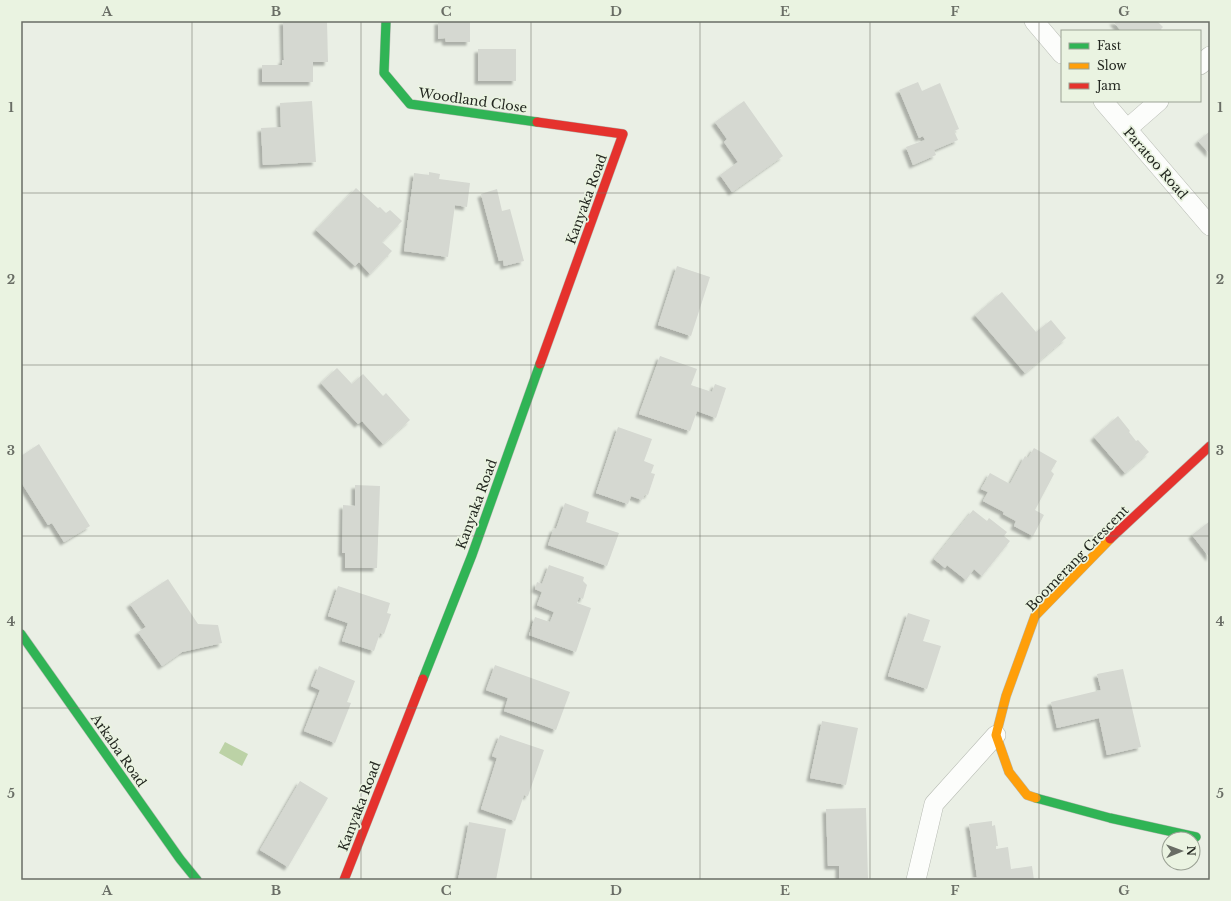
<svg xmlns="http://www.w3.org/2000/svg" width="1231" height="901" viewBox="0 0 1231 901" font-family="'Libre Baskerville',serif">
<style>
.water{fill:#bcd2a6}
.building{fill:#d5d8d1;filter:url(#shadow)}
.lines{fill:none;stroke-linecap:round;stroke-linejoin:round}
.street-casing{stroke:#b5b9b1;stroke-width:20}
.fast-casing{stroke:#b5b9b1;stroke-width:10}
.slow-casing{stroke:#b5b9b1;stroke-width:10}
.jam-casing{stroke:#b5b9b1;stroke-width:10}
.street{stroke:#fcfdfb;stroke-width:19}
.fast{stroke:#30b455;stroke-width:9}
.slow{stroke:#ff9f0a;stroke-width:9}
.jam{stroke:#e5322d;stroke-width:9}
.grid{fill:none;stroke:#696d65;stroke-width:1;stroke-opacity:0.55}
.labels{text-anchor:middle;stroke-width:3.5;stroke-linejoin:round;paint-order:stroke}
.street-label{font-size:13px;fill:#232720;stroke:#eaf3e1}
.neatline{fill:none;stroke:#696d65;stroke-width:1.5}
.grid-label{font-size:13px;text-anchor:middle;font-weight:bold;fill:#696d65}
</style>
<defs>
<filter id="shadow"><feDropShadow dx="-3.5" dy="3.5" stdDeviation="1" flood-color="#0004"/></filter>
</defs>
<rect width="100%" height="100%" fill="#eaefe5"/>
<path class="water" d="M 225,742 L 248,754 L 242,766 L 219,753 Z"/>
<path class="building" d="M 283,21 L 327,21 L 328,62 L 313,62 L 313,82 L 262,82 L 262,65 L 282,65 L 282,60 L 284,60 Z
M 438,21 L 470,21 L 470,42 L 446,42 L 445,38 L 438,39 Z
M 1113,21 L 1157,21 L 1163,27 L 1161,29 L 1162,31 L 1121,31 Z
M 478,49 L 516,49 L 516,81 L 478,81 Z
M 918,82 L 922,91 L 940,83 L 959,129 L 954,131 L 958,140 L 934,150 L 936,155 L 913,165 L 906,147 L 925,140 L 923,136 L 919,138 L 899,90 Z
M 312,101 L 316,162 L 263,165 L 261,128 L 281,127 L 280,103 Z
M 744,101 L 783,156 L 732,192 L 720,175 L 738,162 L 724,142 L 727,139 L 715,122 Z
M 1210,131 L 1210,154 L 1198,141 Z
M 429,172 L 440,174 L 439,179 L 470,183 L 467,207 L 455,205 L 448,257 L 404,251 L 414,173 L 429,175 Z
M 356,188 L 378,208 L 380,207 L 386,213 L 390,210 L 402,221 L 382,242 L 392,251 L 370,274 L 359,262 L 355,266 L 316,230 Z
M 497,189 L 502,211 L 510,209 L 524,261 L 504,266 L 503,260 L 499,261 L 481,194 Z
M 677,266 L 710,277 L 691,336 L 658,325 Z
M 1002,292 L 1036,332 L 1051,320 L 1066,338 L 1025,373 L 975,315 Z
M 660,356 L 697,369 L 691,385 L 712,392 L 715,384 L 726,388 L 716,418 L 697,411 L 690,431 L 639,414 Z
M 337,368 L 352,384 L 363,374 L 383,396 L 386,393 L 410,420 L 383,444 L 362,421 L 358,424 L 321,383 Z
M 1118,416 L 1130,431 L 1129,432 L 1136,441 L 1138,440 L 1149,452 L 1125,473 L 1094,437 Z
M 618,427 L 652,439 L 644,461 L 654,465 L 651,473 L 655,474 L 648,495 L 645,494 L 642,500 L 631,496 L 628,504 L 596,493 Z
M 39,444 L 90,526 L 64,542 L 52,523 L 48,525 L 21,482 L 21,456 Z
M 1034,448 L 1057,461 L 1051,471 L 1054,474 L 1035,510 L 1044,515 L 1033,536 L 1014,526 L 1016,521 L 1003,514 L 1004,512 L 983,501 L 988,492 L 981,489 L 990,473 L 1010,484 L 1025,456 L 1028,458 Z
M 355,485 L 380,486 L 377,568 L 345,568 L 345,553 L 342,553 L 343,505 L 355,506 Z
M 565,503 L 589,512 L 586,522 L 619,533 L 607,566 L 548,545 L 554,528 L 556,529 Z
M 973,510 L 987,521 L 989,518 L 1007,532 L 1004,536 L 1010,541 L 982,576 L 974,569 L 966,580 L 947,565 L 945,568 L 934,559 Z
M 1210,521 L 1210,558 L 1192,535 Z
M 549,565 L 584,577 L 583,581 L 587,585 L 583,599 L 579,597 L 577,603 L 591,608 L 576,652 L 529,635 L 535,617 L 550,622 L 554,612 L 537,605 L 542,592 L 535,589 L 537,582 L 542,584 Z
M 168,579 L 198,624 L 218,625 L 222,643 L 182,652 L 162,666 L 138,632 L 146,627 L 130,604 Z
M 338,586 L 390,603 L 387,613 L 391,614 L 384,634 L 380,633 L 374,651 L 342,641 L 348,623 L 328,616 Z
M 908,613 L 930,620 L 923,641 L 941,646 L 927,689 L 888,676 Z
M 495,665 L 570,692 L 556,730 L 504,711 L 508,698 L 486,690 Z
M 319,666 L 355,681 L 347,702 L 351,703 L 335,743 L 304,731 L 320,690 L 311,686 Z
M 1123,669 L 1141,747 L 1107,755 L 1099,718 L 1057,728 L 1051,702 L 1101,690 L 1097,674 Z
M 822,721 L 858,728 L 846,785 L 810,778 Z
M 500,735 L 544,750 L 528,796 L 524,795 L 515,821 L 481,809 L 497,758 L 492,756 Z
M 300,781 L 328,798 L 288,867 L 260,850 Z
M 866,808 L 868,880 L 839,880 L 839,866 L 828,866 L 826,809 Z
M 992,821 L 992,826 L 995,825 L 998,846 L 996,846 L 996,849 L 1008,847 L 1011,869 L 1032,866 L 1034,880 L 970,880 L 970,878 L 977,877 L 969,824 Z
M 469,822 L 506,829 L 496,880 L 458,880 Z"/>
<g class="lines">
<g class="street-casing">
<path id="street" d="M 1034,21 L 1062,54
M 1200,65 L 1210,56
M 1103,101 L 1210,226
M 1127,129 L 1159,101
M 916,880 L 934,804 L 996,735"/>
</g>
<g class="fast-casing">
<path id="fast" d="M 386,21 L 384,73 L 410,104 L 537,122
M 21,634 L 180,859 L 197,880
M 423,679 L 472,555 L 540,364
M 1036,798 L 1110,818 L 1196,837"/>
</g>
<g class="slow-casing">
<path id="slow" d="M 1036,798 L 1027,795 L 1009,772 L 996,735 L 1006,696 L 1035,616 L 1110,539"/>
</g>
<g class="jam-casing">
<path id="jam" d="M 537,122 L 623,134 L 540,364
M 1110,539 L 1210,446
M 344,880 L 423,679"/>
</g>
<use href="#street" class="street"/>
<use href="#fast" class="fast"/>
<use href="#slow" class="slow"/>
<use href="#jam" class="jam"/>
</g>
<path class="grid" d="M 192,21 L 192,880M 361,21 L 361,880M 531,21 L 531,880M 700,21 L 700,880M 870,21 L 870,880M 1039,21 L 1039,880M 21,193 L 1210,193M 21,365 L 1210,365M 21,536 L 1210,536M 21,708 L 1210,708"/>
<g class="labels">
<g class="street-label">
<text transform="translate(473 100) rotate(8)" y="5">Woodland Close</text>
<text transform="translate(1156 163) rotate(49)" y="5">Paratoo Road</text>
<text transform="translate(586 199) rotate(-70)" y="5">Kanyaka Road</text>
<text transform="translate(476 504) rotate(-70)" y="5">Kanyaka Road</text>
<text transform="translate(1077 558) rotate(-46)" y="5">Boomerang Crescent</text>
<text transform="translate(119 750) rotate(55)" y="5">Arkaba Road</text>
<text transform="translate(359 806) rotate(-69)" y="5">Kanyaka Road</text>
</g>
</g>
<rect width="1231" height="901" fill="none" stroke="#eaf3e1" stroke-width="44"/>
<rect x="1061" y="30" width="140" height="72" fill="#eaf3e1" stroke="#9aa194"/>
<rect x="1069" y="43" width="20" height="6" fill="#30b455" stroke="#9aa194"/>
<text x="1097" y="50" font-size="12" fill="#232720">Fast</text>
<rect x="1069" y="63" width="20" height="6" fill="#ff9f0a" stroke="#9aa194"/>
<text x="1097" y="70" font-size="12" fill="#232720">Slow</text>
<rect x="1069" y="83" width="20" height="6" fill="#e5322d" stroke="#9aa194"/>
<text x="1097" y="90" font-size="12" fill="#232720">Jam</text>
<g transform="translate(1181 851) rotate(89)"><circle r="19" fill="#eaf3e1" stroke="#9aa194"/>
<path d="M0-3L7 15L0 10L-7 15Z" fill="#696d65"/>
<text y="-6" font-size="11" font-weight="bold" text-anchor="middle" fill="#232720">N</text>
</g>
<rect x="22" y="22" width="1187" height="857" class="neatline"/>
<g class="grid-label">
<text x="107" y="16">A</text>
<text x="276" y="16">B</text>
<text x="446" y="16">C</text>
<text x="616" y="16">D</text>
<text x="785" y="16">E</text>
<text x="955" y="16">F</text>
<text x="1124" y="16">G</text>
<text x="11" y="112">1</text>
<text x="1220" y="112">1</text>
<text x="11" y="284">2</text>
<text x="1220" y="284">2</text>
<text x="11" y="455">3</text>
<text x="1220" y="455">3</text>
<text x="11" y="626">4</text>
<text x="1220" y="626">4</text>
<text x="11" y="798">5</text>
<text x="1220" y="798">5</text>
<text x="107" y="895">A</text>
<text x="276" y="895">B</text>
<text x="446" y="895">C</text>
<text x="616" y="895">D</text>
<text x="785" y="895">E</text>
<text x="955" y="895">F</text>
<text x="1124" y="895">G</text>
</g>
</svg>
